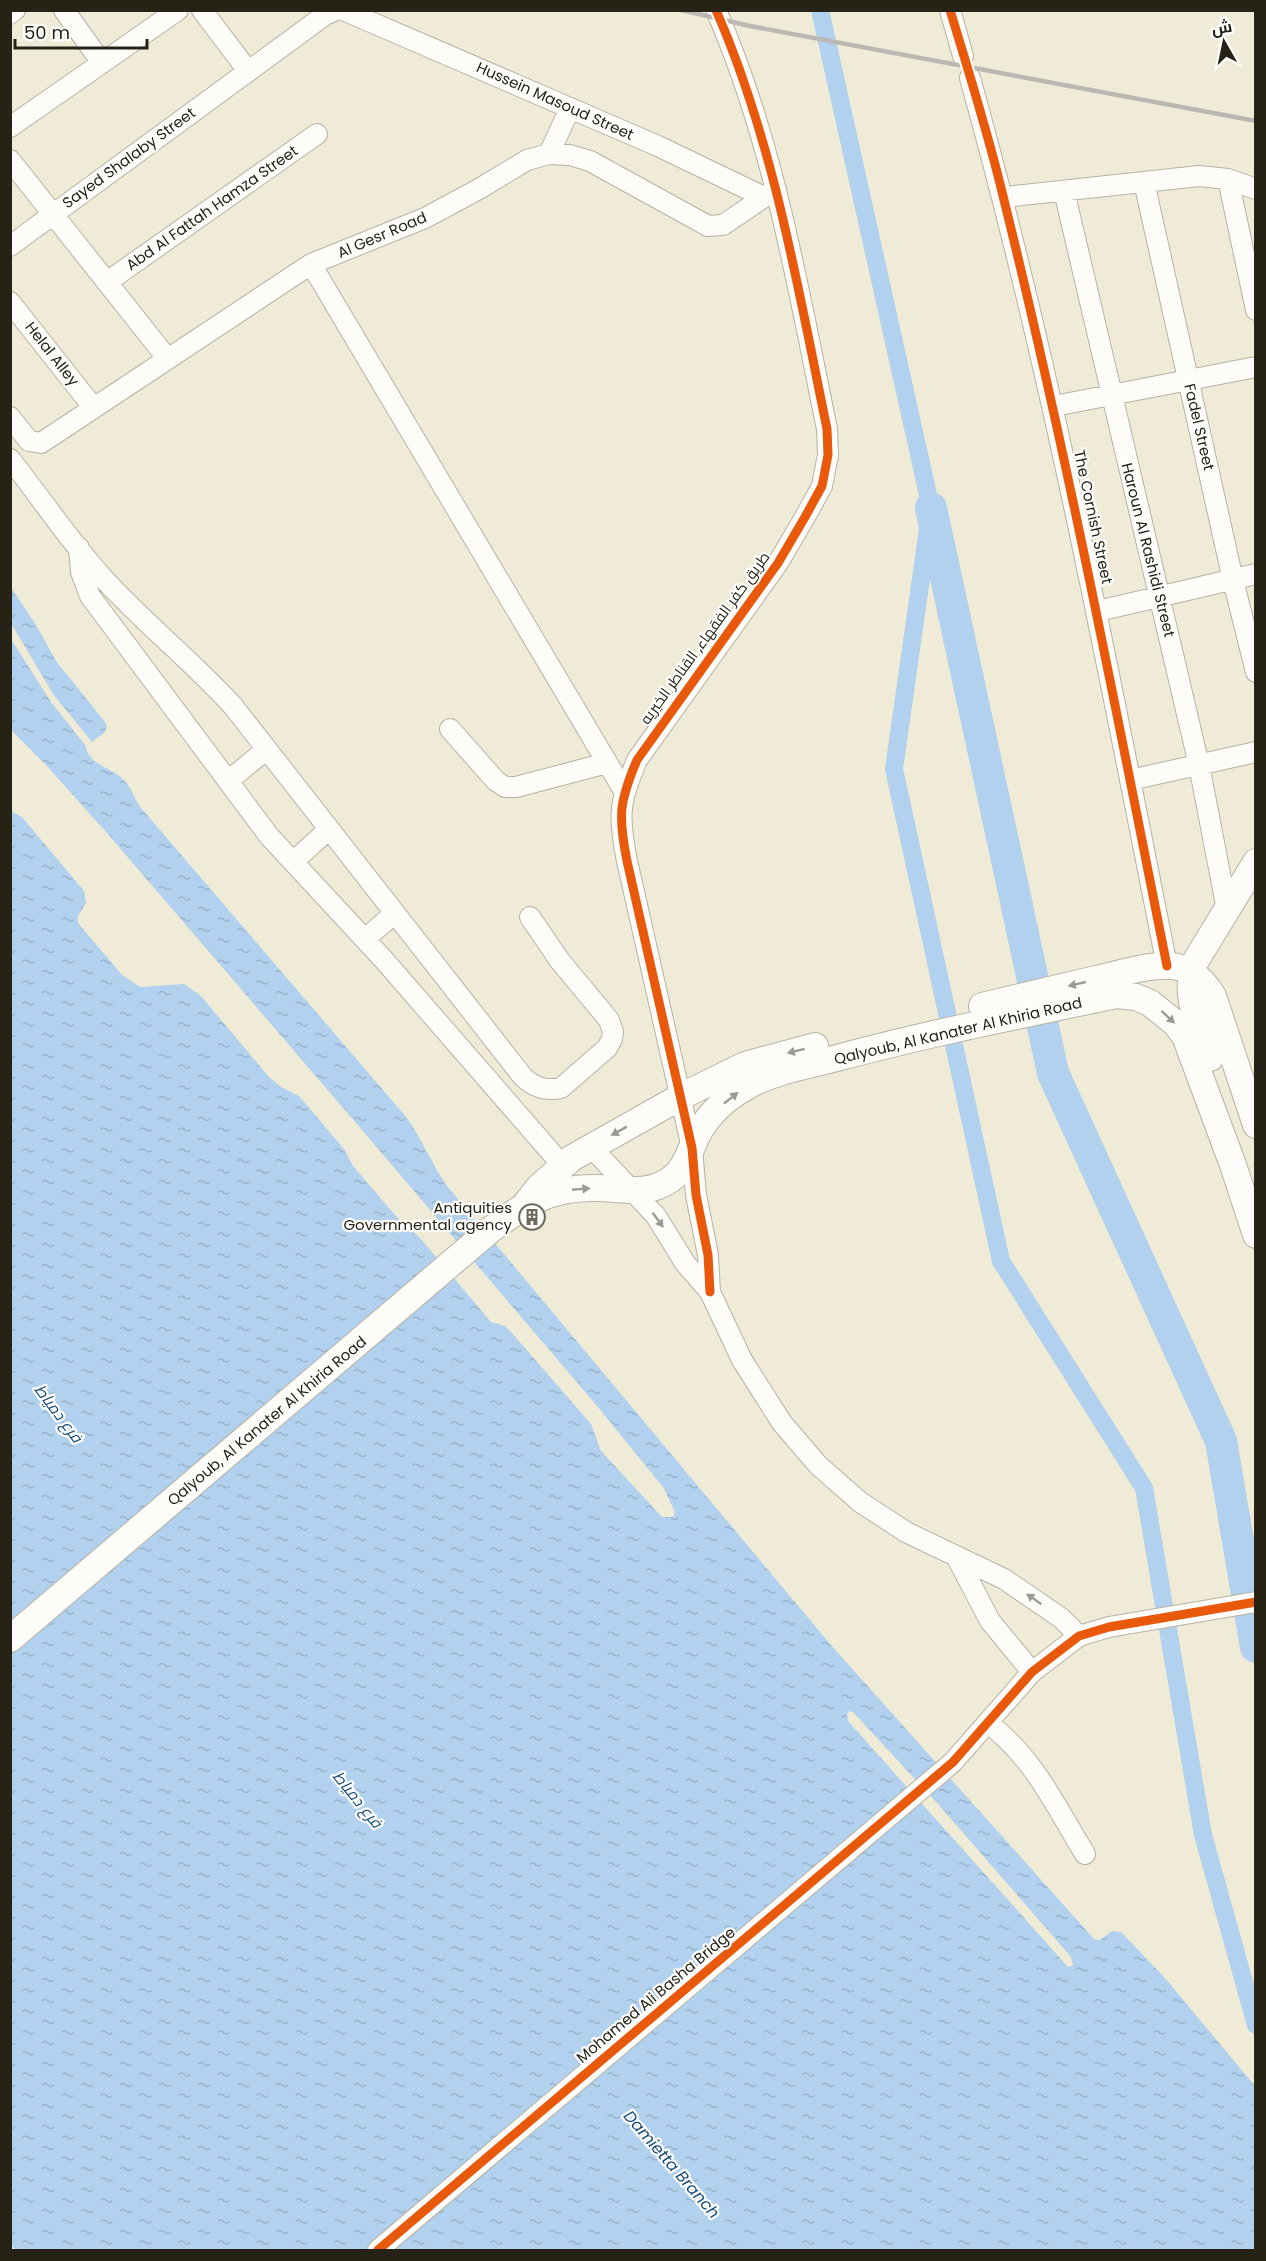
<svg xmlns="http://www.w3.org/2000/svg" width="1266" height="2261" viewBox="0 0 1266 2261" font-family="Poppins,Cairo,sans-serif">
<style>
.water{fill:url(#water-ripples);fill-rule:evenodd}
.pier{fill:#efebd7}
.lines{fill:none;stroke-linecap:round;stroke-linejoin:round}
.canal{stroke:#b1d1ee;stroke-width:18}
.river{stroke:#b1d1ee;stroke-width:32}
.building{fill:url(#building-cross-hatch);stroke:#d3d0c0;stroke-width:1.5}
.minor-casing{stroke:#b6b3a4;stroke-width:22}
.major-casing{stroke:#b6b3a4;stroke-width:28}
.minor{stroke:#fdfcf9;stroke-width:20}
.major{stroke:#fdfcf9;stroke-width:26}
.rail{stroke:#b9b8b3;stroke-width:4.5}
.cycleway-casing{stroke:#fefefe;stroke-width:13}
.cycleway{stroke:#e8590c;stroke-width:9}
.oneway{fill:#9c9a93}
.labels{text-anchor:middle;stroke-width:4.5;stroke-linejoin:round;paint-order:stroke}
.street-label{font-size:15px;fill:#262316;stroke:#fefefe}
.poi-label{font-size:15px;fill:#262316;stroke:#fefefe;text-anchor:end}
.water-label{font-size:16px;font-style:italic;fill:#194b78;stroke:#fefefe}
</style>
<defs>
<pattern id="water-ripples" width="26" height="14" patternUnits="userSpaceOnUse" patternTransform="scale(1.5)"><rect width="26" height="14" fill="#b1d1ee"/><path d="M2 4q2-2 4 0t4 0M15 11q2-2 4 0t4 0" fill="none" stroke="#98b3cb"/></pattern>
<pattern id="building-cross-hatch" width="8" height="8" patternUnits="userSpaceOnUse" patternTransform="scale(1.5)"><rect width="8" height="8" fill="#d7d3bd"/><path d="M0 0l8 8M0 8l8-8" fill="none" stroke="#b8b5a2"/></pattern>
</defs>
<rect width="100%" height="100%" fill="#efebd7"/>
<path class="water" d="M 10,586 L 36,625 L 56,661 L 105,722 L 107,728 L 104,733 L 86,746 C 87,764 113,768 124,780 C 131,787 135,800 141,808 L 407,1118 C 422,1140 432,1164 447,1186 L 830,1644 L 1094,1939 L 1100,1940 L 1112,1931 L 1121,1932 L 1164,1977 L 1255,2086 L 1255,2250 L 16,2250 L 11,2245 L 11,811 L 22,817 L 84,891 L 86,903 L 78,916 L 78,923 L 122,975 L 140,987 L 184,984 L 201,996 L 269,1077 L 281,1087 L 299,1096 L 344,1149 L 353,1166 L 395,1215 L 421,1239 L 491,1322 L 505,1326 L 511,1332 L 591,1424 L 601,1451 L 662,1517 L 673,1517 L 675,1512 L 663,1487 L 597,1406 L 368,1137 L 106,832 L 46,765 L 11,730 ZM 850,1711 L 853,1712 L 938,1804 L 1071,1957 L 1073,1965 L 1068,1967 L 848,1721 L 847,1714 Z"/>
<path class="pier" d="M 11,623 L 53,694 L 92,742 L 86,746 L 51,702 L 11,639 Z"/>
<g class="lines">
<path class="canal" d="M 820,10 L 931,508 L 894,769 L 1001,1261 L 1144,1488 L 1203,1835 L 1256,2025"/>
<path class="river" d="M 931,508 L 1053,1073 L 1221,1441 L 1256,1647"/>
</g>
<path class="building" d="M 532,1204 L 545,1218 L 531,1230 L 518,1216 Z"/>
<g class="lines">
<g class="minor-casing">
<path id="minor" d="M 64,10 L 102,63
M 202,10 L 248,71
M 343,10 L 658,146 L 764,197
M 950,10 L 963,56
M 10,14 L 15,10
M 970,78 C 1052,371 1108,669 1167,966
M 10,127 L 178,10
M 549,154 L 570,108
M 10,160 L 167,358
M 1228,179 L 1256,310
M 1144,182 L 1233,580 L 1256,672
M 1064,191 L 1199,765 L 1227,910
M 1004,197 L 1199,176 L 1228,179 L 1256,189
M 10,246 L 325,15 L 336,10
M 311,264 L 624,791
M 107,282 L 317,134
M 10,302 L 93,407
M 1054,406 L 1256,367
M 10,417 L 29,441 L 41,443 L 311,264 L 425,218 L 479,189 L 527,160 L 549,154 L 570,155 L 590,161 L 708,226 L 723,225 L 776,189
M 10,459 C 42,499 70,542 104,579 C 145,624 192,661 233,706 L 523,1077 C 535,1088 546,1091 561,1088 L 607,1048 L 612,1039 L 613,1032 L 609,1020 L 560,961 L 530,917
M 79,548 L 81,572 L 90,596 L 269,836 L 384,960 L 562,1165
M 1098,611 L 1256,574
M 450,729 L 496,781 L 505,787 L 516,787 L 607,763
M 1130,780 L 1256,752
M 228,781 L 267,749
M 293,862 L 329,829
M 365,939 L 395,913
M 590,1146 L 656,1216 L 685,1263 L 710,1292 L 742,1360 L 782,1423 L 818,1465 L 860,1502 L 906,1532 L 1004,1579 L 1061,1618 L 1079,1636
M 710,1292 L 708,1255 L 696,1195 L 692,1148 L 627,861 C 618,816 619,802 637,760 L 778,563 L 805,517 L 822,486 L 828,455 L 827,429 C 798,288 774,143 716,10
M 956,1556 L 990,1621 L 1032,1672
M 988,1723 C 1034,1758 1055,1805 1085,1854
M 378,2250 L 953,1762 L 1032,1672 L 1079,1636 L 1109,1627 L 1256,1602"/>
</g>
<g class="major-casing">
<path id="major" d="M 982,1006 C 1020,997 1058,988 1096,979 C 1119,974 1154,962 1178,967 C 1194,971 1205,983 1213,996 L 1256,1125
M 1210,1058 C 1199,1026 1183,996 1195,962 L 1256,862
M 527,1202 L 539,1187 L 572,1158 L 682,1096 L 745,1065 L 815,1046
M 10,1639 L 489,1231 C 524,1205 548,1187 595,1188 C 616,1188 639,1194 658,1186 C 687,1175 687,1153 700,1130 C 711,1112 728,1097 746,1087 C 773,1071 807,1066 837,1058 C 929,1033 1023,1015 1116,995 L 1136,997 L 1150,1003 L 1175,1023 L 1185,1036 L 1233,1165 L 1256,1235"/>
</g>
<use href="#minor" class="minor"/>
<use href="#major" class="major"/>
<path class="rail" d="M 681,10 L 750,26 L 1256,121"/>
<g class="cycleway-casing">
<path id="cycleway" d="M 950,10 C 969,73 989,136 1004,200 C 1067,454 1116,710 1167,966
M 710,1292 L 708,1255 L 696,1195 L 692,1148 L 627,861 C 618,816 619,802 637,760 L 778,563 L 805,517 L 822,486 L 828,455 L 827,429 C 798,288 774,143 716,10
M 378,2250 L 953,1762 L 1032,1672 L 1079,1636 L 1109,1627 L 1256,1602"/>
</g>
<use href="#cycleway" class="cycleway"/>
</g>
<defs><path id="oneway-solid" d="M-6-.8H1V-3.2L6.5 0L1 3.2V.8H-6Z" transform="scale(1.5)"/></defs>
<g class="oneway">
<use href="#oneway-solid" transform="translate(1077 984) rotate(167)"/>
<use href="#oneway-solid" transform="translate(1168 1017) rotate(43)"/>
<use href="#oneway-solid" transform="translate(796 1051) rotate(166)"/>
<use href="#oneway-solid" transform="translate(731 1098) rotate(-38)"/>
<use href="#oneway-solid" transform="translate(619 1131) rotate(151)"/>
<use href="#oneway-solid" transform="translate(581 1189) rotate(-5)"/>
<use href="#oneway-solid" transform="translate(658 1220) rotate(54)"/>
<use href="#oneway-solid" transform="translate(1034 1599) rotate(-145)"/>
</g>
<defs>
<g id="building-ring" transform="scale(1.35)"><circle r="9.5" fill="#fefefe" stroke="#6c695a" stroke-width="1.5"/><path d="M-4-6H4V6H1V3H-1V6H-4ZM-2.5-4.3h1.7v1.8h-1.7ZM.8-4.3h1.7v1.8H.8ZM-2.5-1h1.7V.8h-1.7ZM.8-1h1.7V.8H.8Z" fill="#6c695a"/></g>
</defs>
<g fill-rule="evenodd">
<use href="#building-ring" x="532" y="1217"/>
</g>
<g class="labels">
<g class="street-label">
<text transform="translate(555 101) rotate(24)" y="5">Hussein Masoud Street</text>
<text transform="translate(129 158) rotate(-36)" y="5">Sayed Shalaby Street</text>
<text transform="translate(212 208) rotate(-35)" y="5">Abd Al Fattah Hamza Street</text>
<text transform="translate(382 235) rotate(-23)" y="5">Al Gesr Road</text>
<text transform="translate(52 354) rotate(52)" y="5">Helal Alley</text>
<text transform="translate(1199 427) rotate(77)" y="5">Fadel Street</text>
<text transform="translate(1093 517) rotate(78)" y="5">The Cornish Street</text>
<text transform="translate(1148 550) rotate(76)" y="5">Haroun Al Rashidi Street</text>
<text transform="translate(705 638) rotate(-54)" y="5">طريق كفر الفقهاء, القناطر الخيريه</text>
<text transform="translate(958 1031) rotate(-13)" y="5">Qalyoub, Al Kanater Al Khiria Road</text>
<text transform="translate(267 1421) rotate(-40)" y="5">Qalyoub, Al Kanater Al Khiria Road</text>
<text transform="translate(656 1995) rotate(-40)" y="5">Mohamed Ali Basha Bridge</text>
</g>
<g class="poi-label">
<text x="512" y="1213">Antiquities<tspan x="512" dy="17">Governmental agency</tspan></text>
</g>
<g class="water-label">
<text transform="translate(59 1413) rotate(53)" y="6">فرع دمياط</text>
<text transform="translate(358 1799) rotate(51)" y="6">فرع دمياط</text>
<text transform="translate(672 2164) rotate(49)" y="6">Damietta Branch</text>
</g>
</g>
<rect width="1266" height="2261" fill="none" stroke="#262316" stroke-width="24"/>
<g transform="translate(1224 42) rotate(351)" stroke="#fefefe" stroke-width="4.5" paint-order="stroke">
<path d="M0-4.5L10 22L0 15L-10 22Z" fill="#262316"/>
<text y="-9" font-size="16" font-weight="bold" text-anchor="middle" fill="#262316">ش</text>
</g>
<path d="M15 39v9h132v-9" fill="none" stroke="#262316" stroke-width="3"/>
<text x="24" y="39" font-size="18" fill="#262316" stroke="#fefefe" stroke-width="4.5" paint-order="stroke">50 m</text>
</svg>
